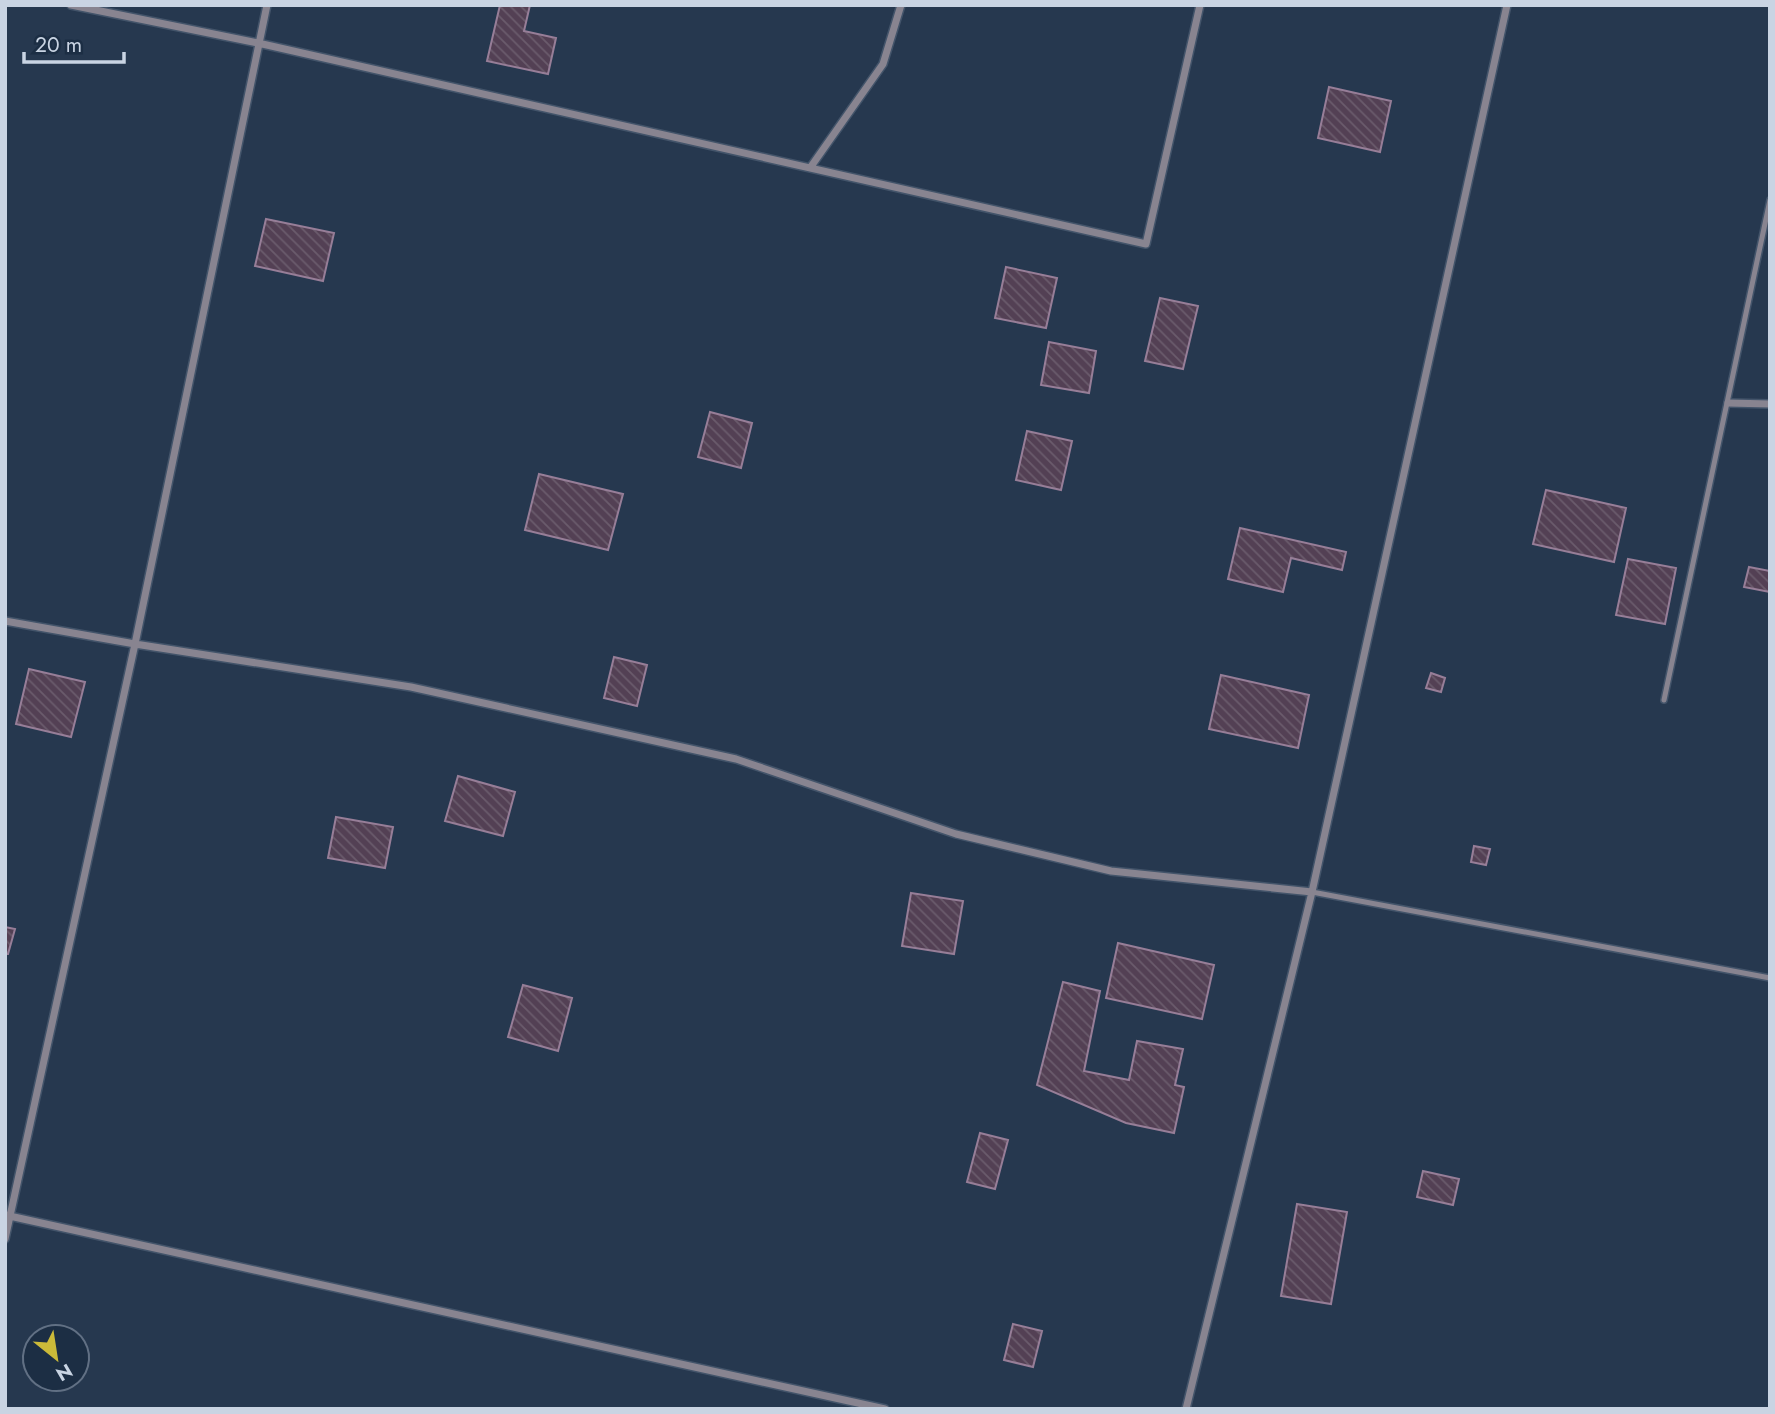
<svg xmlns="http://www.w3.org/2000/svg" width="1775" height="1414" viewBox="0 0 1775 1414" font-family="Jost,sans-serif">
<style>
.building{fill:url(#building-back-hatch);stroke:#977e98;stroke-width:2}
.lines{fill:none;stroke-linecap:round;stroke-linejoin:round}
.service-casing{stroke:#43546a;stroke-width:8}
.minor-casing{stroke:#43546a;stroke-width:10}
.service{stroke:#888490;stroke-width:5}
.minor{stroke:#888490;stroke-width:7}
</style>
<defs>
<pattern id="building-back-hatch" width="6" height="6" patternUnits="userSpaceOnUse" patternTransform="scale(1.75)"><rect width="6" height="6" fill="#534054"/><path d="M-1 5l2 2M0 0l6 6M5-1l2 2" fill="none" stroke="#6a5b6c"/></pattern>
</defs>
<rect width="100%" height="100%" fill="#26384f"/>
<path class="building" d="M 500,5 L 530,5 L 524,31 L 556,38 L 548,74 L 487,61 Z
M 1329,87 L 1391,101 L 1380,152 L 1318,138 Z
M 266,219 L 334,233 L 323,281 L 255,266 Z
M 1006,267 L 1057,278 L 1046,328 L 995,318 Z
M 1160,298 L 1198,306 L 1183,369 L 1145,361 Z
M 1049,342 L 1096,351 L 1089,393 L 1041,385 Z
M 710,412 L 752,423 L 741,468 L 698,457 Z
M 1027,431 L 1072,441 L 1061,490 L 1016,480 Z
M 539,474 L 623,494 L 608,550 L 525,530 Z
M 1546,490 L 1626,508 L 1614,562 L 1533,544 Z
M 1240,528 L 1346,552 L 1342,570 L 1291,558 L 1283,592 L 1228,579 Z
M 1628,559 L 1676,568 L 1665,624 L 1616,615 Z
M 1749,567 L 1770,571 L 1770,592 L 1744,587 Z
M 614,657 L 647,665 L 637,706 L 604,698 Z
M 29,669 L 85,682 L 71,737 L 16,724 Z
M 1431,673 L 1445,678 L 1441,692 L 1426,688 Z
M 1221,675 L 1309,695 L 1298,748 L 1209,729 Z
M 458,776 L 515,792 L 503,836 L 445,821 Z
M 336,817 L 393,827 L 385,868 L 328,858 Z
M 1474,846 L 1490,849 L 1486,865 L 1471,862 Z
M 911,893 L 963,901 L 954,954 L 902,946 Z
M 5,927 L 15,929 L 8,954 L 5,954 Z
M 1118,943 L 1214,965 L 1202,1019 L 1106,998 Z
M 1063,982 L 1100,991 L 1084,1071 L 1129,1080 L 1137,1041 L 1183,1049 L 1175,1085 L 1184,1087 L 1174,1133 L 1126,1123 L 1037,1085 Z
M 523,985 L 572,998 L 558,1051 L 508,1037 Z
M 980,1133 L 1008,1140 L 995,1189 L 967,1182 Z
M 1423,1171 L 1459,1179 L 1453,1205 L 1417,1197 Z
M 1297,1204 L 1347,1212 L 1331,1304 L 1281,1296 Z
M 1013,1324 L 1042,1331 L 1033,1367 L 1004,1360 Z"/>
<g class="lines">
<g class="service-casing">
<path id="service" d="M 1664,700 L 1770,200
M 1312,892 L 1770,978"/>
</g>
<g class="minor-casing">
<path id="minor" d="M 71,5 L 258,43 L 1146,244 L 1200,5
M 810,168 L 883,64 L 901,5
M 1728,403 L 1770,404
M 5,621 L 135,644 L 411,687 L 736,759 L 956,834 L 1111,871 L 1312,892
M 5,1215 L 885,1409
M 5,1239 L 135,644 L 267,5
M 1186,1409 L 1312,892 L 1507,5"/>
</g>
<use href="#service" class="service"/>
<use href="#minor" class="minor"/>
</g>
<rect width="1775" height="1414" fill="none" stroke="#c9d4e3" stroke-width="14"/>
<g transform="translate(56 1358) rotate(150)"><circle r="33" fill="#1c2e44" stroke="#617084" stroke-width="2"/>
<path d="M0-5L12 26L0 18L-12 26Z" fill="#cbba39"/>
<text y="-10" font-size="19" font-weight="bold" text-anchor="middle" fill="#c9d4e3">N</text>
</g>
<path d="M24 52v10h100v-10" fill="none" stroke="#c9d4e3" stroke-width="3.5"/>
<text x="35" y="52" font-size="21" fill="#c9d4e3" stroke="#1c2e44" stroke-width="5" paint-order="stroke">20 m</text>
</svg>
